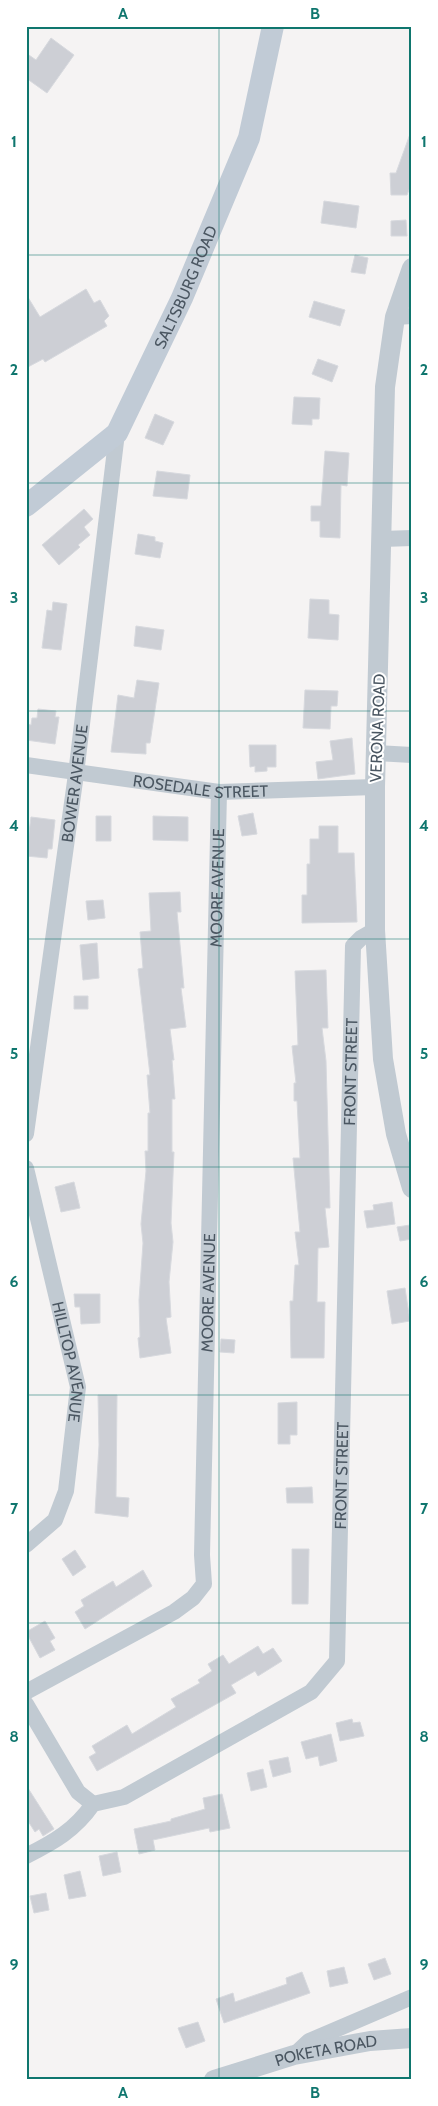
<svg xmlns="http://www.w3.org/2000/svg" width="438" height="2106" viewBox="0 0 438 2106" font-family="Cabin,sans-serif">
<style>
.building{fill:#cdcfd5;stroke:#d7d9de}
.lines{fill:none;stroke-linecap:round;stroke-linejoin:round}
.minor{stroke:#c1cad2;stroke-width:16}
.tertiary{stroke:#c1cad2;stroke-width:20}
.secondary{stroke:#c1cbd6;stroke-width:22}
.grid{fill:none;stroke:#0f766e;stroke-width:1;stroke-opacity:0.55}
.labels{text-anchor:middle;stroke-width:4;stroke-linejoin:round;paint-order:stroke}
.street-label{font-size:16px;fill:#4a5661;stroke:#fff}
.neatline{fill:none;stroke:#0f766e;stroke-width:2}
.grid-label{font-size:16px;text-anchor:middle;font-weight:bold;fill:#0f766e}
</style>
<rect width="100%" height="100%" fill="#f5f3f3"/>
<path class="building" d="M 51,38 L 74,55 L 47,93 L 26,78 L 26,53 L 36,60 Z
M 410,134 L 412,134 L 412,182 L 407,195 L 391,195 L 390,173 L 396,173 Z
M 324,201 L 359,206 L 356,228 L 321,223 Z
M 406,220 L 407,236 L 391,236 L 391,221 Z
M 355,255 L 368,258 L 365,274 L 351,272 Z
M 86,289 L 94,303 L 100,300 L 109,316 L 104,321 L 107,326 L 45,362 L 43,359 L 26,368 L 26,294 L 40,317 Z
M 314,301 L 345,310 L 340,326 L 309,317 Z
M 318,359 L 338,366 L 332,382 L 312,374 Z
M 294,397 L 320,398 L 319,419 L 312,419 L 312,425 L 292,424 Z
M 155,414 L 174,422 L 163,445 L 145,438 Z
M 325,451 L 349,453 L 347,486 L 341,485 L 340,538 L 320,537 L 320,521 L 311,521 L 311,506 L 321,506 Z
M 157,471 L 190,475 L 187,499 L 153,496 Z
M 84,509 L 93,519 L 84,527 L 90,535 L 78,545 L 80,547 L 59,565 L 42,545 Z
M 138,534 L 155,537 L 155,541 L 163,543 L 160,558 L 135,554 Z
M 310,599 L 329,600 L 329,614 L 339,615 L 338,640 L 308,638 Z
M 53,602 L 67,604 L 61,650 L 42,648 L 47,610 L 52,611 Z
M 136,626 L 164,630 L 161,650 L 134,646 Z
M 137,680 L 159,683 L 150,743 L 146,743 L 146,754 L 111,752 L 118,695 L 134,698 Z
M 305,690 L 338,691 L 337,706 L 331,706 L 330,729 L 303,728 Z
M 38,709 L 56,711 L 55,717 L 59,717 L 55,744 L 26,740 L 26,724 L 31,725 L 32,718 L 37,718 Z
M 352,738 L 355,774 L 318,779 L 316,762 L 333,760 L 330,741 Z
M 249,745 L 276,745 L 276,767 L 267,767 L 267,771 L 255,772 L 255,766 L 250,767 Z
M 253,813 L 257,834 L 242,836 L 238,816 Z
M 96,816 L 111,816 L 111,841 L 96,841 Z
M 153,816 L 188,817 L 188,841 L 153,840 Z
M 31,817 L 55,820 L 52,849 L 48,849 L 47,858 L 26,856 Z
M 319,826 L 338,826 L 338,853 L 354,853 L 357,922 L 302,923 L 302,895 L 307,895 L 307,864 L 310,864 L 310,839 L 319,839 Z
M 180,892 L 181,912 L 177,912 L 184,988 L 181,988 L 186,1027 L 170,1029 L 174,1060 L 172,1060 L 175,1099 L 172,1099 L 172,1152 L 174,1152 L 171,1223 L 173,1242 L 169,1282 L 171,1317 L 166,1318 L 171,1353 L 140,1358 L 138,1338 L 140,1337 L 139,1300 L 143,1243 L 141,1224 L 146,1171 L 145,1151 L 148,1151 L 148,1113 L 150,1113 L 147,1075 L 150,1075 L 138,969 L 143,968 L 140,932 L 151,931 L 149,893 Z
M 103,900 L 105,918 L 88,920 L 86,901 Z
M 97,943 L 99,978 L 83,980 L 80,945 Z
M 326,970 L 328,1028 L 322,1028 L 326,1061 L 330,1208 L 325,1208 L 329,1247 L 318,1248 L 317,1302 L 325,1302 L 324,1358 L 291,1358 L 290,1301 L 293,1301 L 295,1265 L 299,1265 L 295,1232 L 300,1232 L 293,1158 L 300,1158 L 297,1101 L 294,1101 L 294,1083 L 296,1083 L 292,1046 L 298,1045 L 295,971 Z
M 74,996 L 88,996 L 88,1009 L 74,1009 Z
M 74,1182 L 80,1208 L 61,1212 L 55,1187 Z
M 392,1202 L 395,1224 L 367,1228 L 364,1211 L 374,1210 L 373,1205 Z
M 410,1225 L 412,1239 L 400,1241 L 397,1227 Z
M 405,1288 L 410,1321 L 392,1324 L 387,1291 Z
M 74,1294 L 100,1294 L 100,1323 L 81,1324 L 80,1307 L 75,1307 Z
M 221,1339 L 235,1340 L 234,1353 L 220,1352 Z
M 98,1395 L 117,1395 L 116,1497 L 129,1498 L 128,1517 L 95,1513 L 99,1445 Z
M 297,1402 L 297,1435 L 290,1435 L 290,1444 L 278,1444 L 278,1403 Z
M 312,1487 L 313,1503 L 287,1503 L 286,1488 Z
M 292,1549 L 309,1549 L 308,1604 L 292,1604 Z
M 75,1550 L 86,1567 L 73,1576 L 62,1559 Z
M 143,1570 L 152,1586 L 85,1629 L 75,1612 L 84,1606 L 81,1600 L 113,1581 L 116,1587 Z
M 45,1621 L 55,1638 L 50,1641 L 55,1650 L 40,1658 L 26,1632 Z
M 258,1646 L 263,1654 L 273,1648 L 282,1661 L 258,1676 L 255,1671 L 231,1685 L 236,1693 L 97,1771 L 89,1757 L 96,1753 L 92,1746 L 127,1725 L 132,1734 L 176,1707 L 171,1699 L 200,1683 L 198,1680 L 212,1671 L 208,1664 L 223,1655 L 229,1664 Z
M 352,1719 L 353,1723 L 360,1722 L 364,1736 L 340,1741 L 336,1723 Z
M 331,1734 L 337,1761 L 320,1766 L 318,1756 L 306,1759 L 301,1742 Z
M 288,1757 L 291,1772 L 273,1777 L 269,1761 Z
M 263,1769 L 267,1787 L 251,1791 L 247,1773 Z
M 26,1785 L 54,1829 L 43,1836 L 39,1829 L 35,1832 L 26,1818 Z
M 222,1794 L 230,1828 L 210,1832 L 209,1828 L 153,1840 L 155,1850 L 139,1854 L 134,1829 L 171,1821 L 171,1819 L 205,1809 L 203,1798 Z
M 117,1852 L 121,1872 L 103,1876 L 99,1856 Z
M 80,1871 L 86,1896 L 69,1899 L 64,1875 Z
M 46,1893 L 49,1910 L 34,1913 L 30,1896 Z
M 385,1958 L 391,1974 L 374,1980 L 368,1964 Z
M 344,1967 L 348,1983 L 330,1987 L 327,1971 Z
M 302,1972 L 310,1993 L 224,2023 L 216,1999 L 233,1993 L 235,2002 L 287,1984 L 286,1978 Z
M 198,2022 L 205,2041 L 186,2048 L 178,2028 Z"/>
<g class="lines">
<g class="minor">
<path d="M 395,317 L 412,316"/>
<path d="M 382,539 L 412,538"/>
<path d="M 376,753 L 412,755"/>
<path id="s1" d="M 26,765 L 219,792 L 375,787"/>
<path id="s2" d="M 26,1134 L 76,774 L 117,433"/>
<path id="s3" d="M 26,1168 L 78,1387 L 66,1491 L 55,1520 L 26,1545"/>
<path id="s4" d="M 26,1692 L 174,1612 L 193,1598 L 204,1584 L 202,1555 L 219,792"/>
<path d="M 26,1704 L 78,1792 L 93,1804"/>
<path id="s5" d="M 26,1856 C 54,1842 75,1830 93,1804 L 124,1797 L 311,1692 L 337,1661 L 353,946 L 361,938 L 375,930"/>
<path d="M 294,2055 L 309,2041 L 412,1997"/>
</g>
<g class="tertiary">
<path d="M 412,268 L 395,317 L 385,387 L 375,787 L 375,930 L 383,1059 L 396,1134 L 412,1188"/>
<path id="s6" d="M 214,2080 L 294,2055 L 370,2041 L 412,2038"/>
</g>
<path class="secondary" id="s7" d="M 26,506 L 117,433 L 182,298 L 249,138 L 273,26"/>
</g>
<path class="grid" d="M 219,26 L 219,2080M 26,255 L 412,255M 26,483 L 412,483M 26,711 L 412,711M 26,939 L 412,939M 26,1167 L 412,1167M 26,1395 L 412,1395M 26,1623 L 412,1623M 26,1851 L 412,1851"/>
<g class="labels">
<g class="street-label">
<text dy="6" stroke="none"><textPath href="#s7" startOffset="278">SALTSBURG ROAD</textPath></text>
<text transform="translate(377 728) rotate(-88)" y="6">VERONA ROAD</text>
<text dy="6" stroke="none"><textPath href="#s2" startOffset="354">BOWER AVENUE</textPath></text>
<text dy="6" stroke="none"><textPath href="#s1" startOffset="176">ROSEDALE STREET</textPath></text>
<text dy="6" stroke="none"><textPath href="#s4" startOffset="906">MOORE AVENUE</textPath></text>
<text dy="6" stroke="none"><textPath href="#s5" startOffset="962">FRONT STREET</textPath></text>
<text dy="6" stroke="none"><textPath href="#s4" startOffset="501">MOORE AVENUE</textPath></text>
<text dy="6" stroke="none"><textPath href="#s3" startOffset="199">HILLTOP AVENUE</textPath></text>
<text dy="6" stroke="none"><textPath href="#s5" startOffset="558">FRONT STREET</textPath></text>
<text dy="6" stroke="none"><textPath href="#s6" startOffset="116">POKETA ROAD</textPath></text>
</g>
</g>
<rect width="438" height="2106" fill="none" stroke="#ffffff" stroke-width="55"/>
<rect x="28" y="28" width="382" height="2050" class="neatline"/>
<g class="grid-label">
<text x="123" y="19">A</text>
<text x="315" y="19">B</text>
<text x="14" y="147">1</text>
<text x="424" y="147">1</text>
<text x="14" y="375">2</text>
<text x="424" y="375">2</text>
<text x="14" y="603">3</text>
<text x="424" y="603">3</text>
<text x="14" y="831">4</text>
<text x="424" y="831">4</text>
<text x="14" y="1059">5</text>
<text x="424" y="1059">5</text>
<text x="14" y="1287">6</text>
<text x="424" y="1287">6</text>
<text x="14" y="1514">7</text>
<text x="424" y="1514">7</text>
<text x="14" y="1742">8</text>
<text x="424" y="1742">8</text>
<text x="14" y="1970">9</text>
<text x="424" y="1970">9</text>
<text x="123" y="2098">A</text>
<text x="315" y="2098">B</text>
</g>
</svg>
